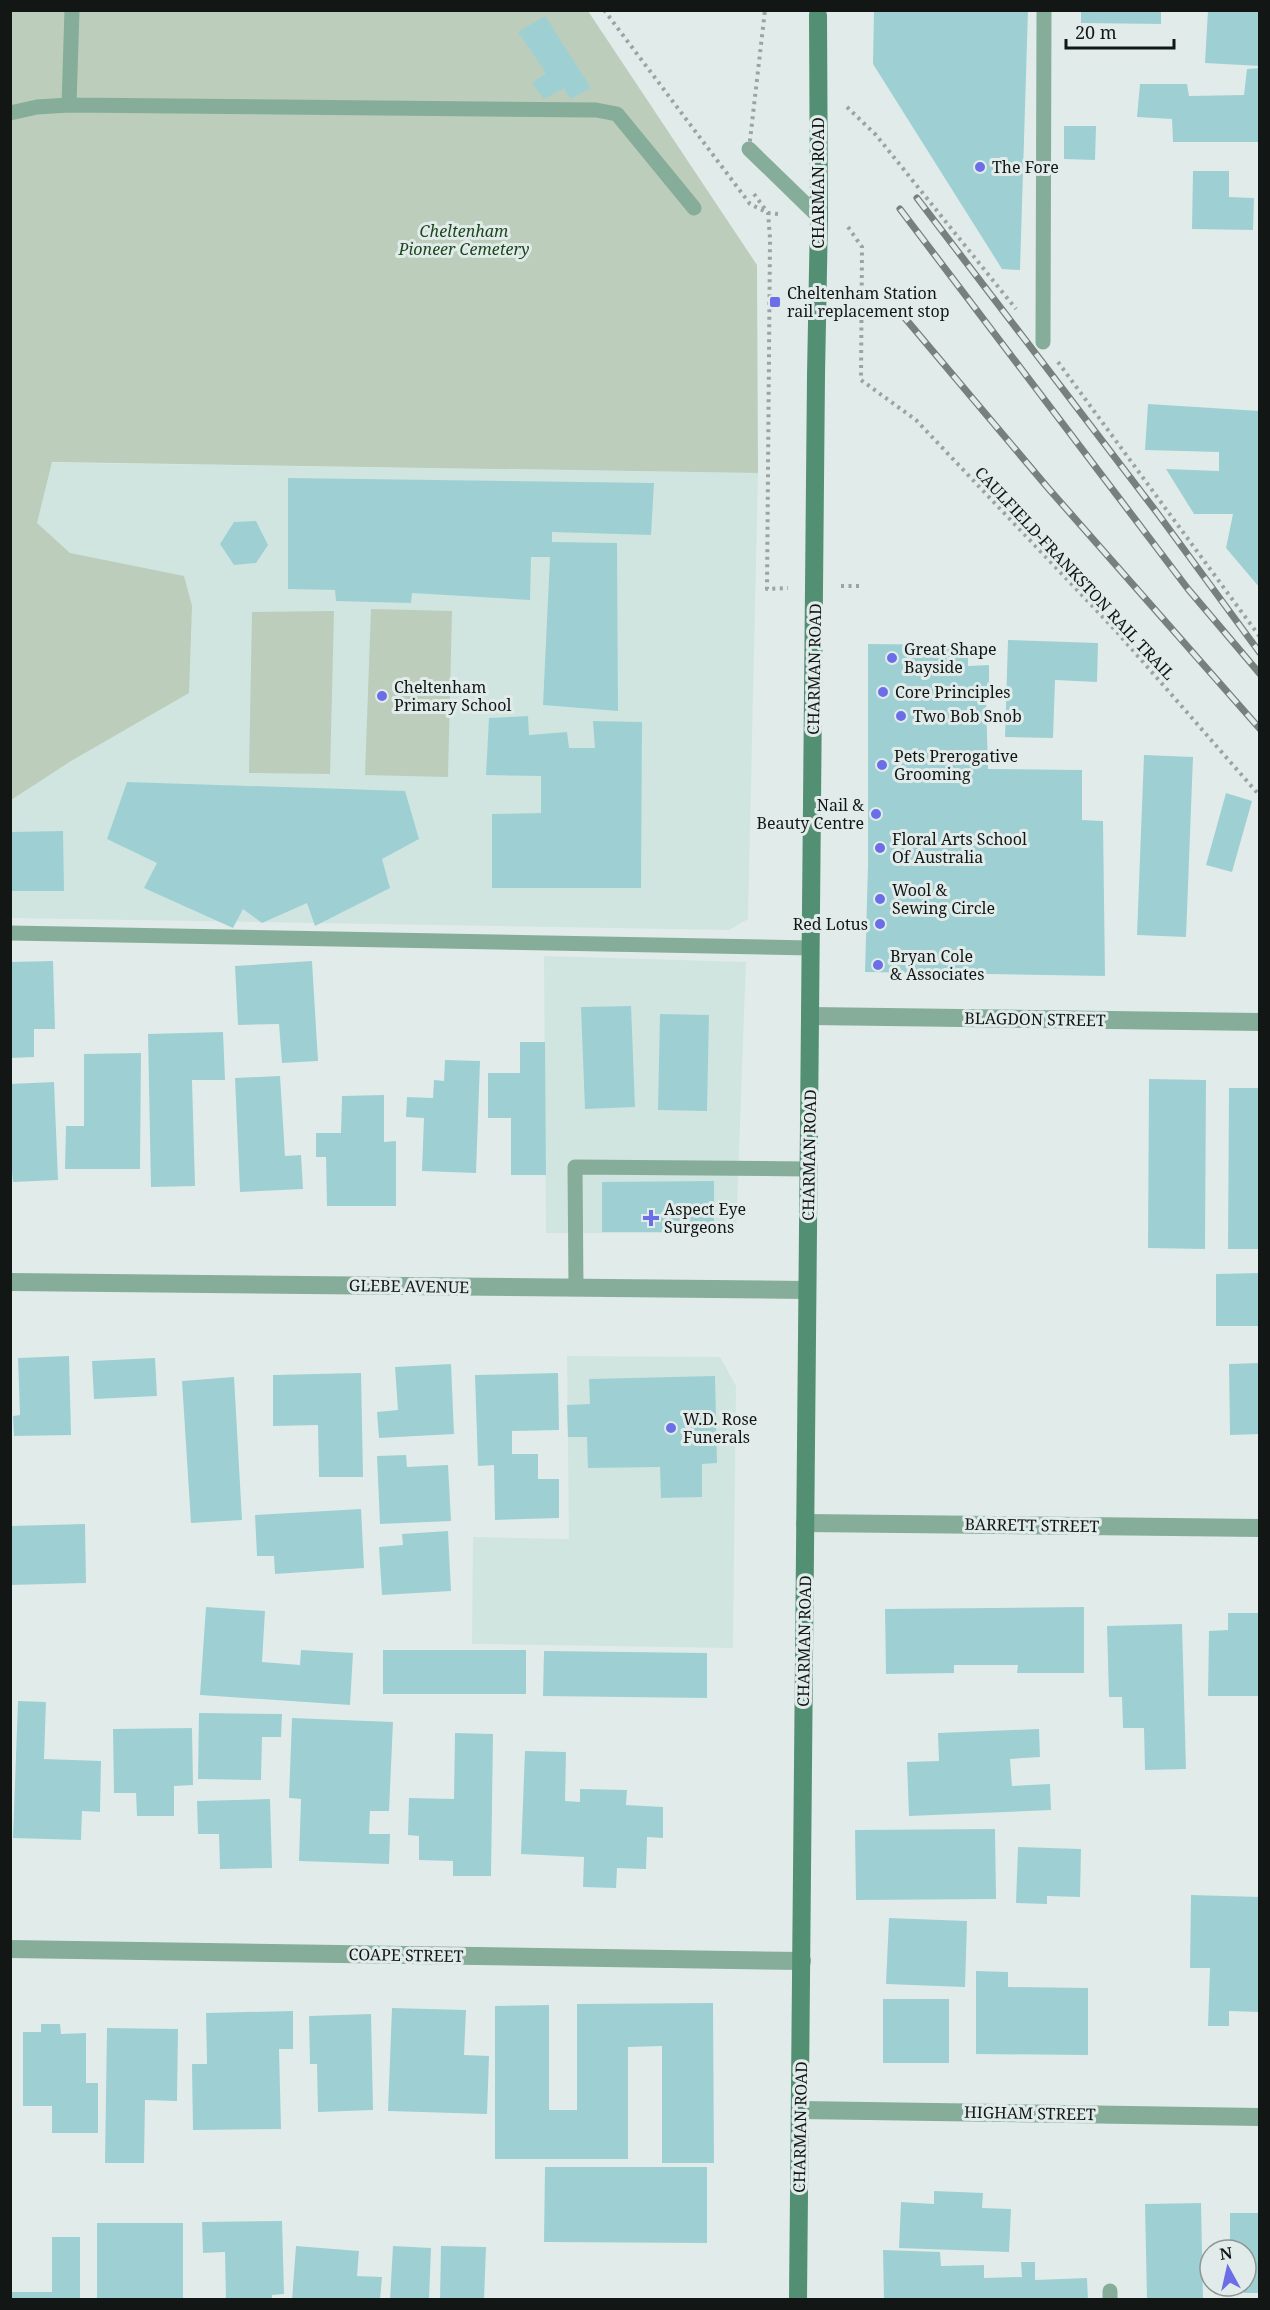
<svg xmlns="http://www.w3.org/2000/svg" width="1270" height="2310" viewBox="0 0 1270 2310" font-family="'Noto Serif',serif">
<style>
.built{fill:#d0e5e0}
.green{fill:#bccdbb}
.building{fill:#9ed0d3}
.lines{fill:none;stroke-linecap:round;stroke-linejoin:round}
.path{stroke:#9ca4a3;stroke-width:4;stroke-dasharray:3 4.5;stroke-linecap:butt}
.lane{stroke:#86ad9a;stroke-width:15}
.street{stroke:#86ad9a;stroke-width:18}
.secondary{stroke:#538f73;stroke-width:18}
.rail-casing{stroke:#78807e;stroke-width:7}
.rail{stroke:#e1ecea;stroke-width:4.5;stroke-dasharray:14;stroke-linecap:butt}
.path-bridge{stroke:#9ca4a3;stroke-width:4;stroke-dasharray:3 4.5;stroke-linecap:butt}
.secondary-bridge{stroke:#538f73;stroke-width:18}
.poi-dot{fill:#6c6ee8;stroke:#e1ecea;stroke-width:2}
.labels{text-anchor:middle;stroke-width:6;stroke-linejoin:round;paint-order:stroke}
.poi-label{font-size:16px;fill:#121615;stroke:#e1ecea;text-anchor:start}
.street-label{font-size:16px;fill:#121615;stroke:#e1ecea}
.park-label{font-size:16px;font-style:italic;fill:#1e471e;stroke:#e1ecea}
</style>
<rect width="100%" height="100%" fill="#e1ecea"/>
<path class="built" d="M 11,462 L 758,473 L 748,919 L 729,930 L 11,918 Z
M 544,956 L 746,962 L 736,1233 L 546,1233 Z
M 567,1356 L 720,1357 L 736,1386 L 733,1648 L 472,1644 L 473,1537 L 569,1539 Z"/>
<path class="green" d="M 11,11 L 588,11 L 757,265 L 758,473 L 52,462 L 37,523 L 70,553 L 184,576 L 192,606 L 189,693 L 71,761 L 11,800 Z
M 371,609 L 452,611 L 448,777 L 365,775 Z
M 334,611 L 330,774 L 249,773 L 252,612 Z"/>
<path class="building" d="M 874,10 L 1028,10 L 1020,270 L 1002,269 L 873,64 Z
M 1081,10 L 1161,10 L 1161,24 L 1081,23 Z
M 1208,10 L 1260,10 L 1260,66 L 1205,63 Z
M 545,16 L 591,88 L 570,99 L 564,88 L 544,99 L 532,83 L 546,73 L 518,32 Z
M 1260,68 L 1260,142 L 1173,142 L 1172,119 L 1137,117 L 1140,84 L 1187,84 L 1189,96 L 1244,95 L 1247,69 Z
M 1064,126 L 1096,126 L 1095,160 L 1064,159 Z
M 1193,171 L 1229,171 L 1229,197 L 1254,198 L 1253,230 L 1192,229 Z
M 1148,404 L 1260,411 L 1260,588 L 1226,548 L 1233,514 L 1194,514 L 1166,469 L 1219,471 L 1219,452 L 1145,450 Z
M 288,478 L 654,483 L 651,535 L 552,532 L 552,542 L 617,543 L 618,711 L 543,705 L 550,557 L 531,557 L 530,600 L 412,593 L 411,603 L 336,601 L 335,590 L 288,589 Z
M 256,521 L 268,545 L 256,563 L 234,565 L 220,544 L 234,522 Z
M 1008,640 L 1098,643 L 1097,682 L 1055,680 L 1053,738 L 1005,737 Z
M 868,644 L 968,645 L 968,666 L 989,665 L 989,698 L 986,698 L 988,769 L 1082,770 L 1082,820 L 1103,821 L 1105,976 L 865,972 L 868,864 Z
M 528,716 L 529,735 L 567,732 L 569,748 L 595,748 L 593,721 L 642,722 L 641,888 L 492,888 L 492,814 L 541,813 L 541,776 L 486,775 L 489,718 Z
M 1144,755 L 1193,757 L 1186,937 L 1137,935 Z
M 127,782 L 405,791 L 419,839 L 382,859 L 390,888 L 315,926 L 307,903 L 262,923 L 243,909 L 233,928 L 144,888 L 157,863 L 107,839 Z
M 1226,793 L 1252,801 L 1232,872 L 1206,865 Z
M 63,831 L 64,891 L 10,891 L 10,832 Z
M 53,961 L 55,1029 L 34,1029 L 34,1057 L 10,1058 L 10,962 Z
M 312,961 L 318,1061 L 282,1063 L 279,1024 L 238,1025 L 235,966 Z
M 631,1006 L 635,1107 L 585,1109 L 581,1007 Z
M 660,1014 L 709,1015 L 707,1111 L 658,1110 Z
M 223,1032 L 225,1080 L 192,1080 L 195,1186 L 151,1187 L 148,1034 Z
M 520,1042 L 545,1042 L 546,1175 L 511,1175 L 511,1118 L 488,1118 L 488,1073 L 520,1073 Z
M 141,1053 L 140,1169 L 65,1169 L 66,1126 L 84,1126 L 84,1054 Z
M 445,1060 L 480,1061 L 476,1173 L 422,1171 L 424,1118 L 406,1117 L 407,1097 L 433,1098 L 434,1080 L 444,1081 Z
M 280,1076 L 285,1156 L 301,1155 L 303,1189 L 240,1192 L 235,1078 Z
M 1149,1079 L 1206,1080 L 1205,1249 L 1148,1248 Z
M 54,1082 L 58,1180 L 13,1182 L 10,1150 L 10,1084 Z
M 1229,1088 L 1260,1088 L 1260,1249 L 1228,1249 Z
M 384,1095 L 384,1142 L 396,1141 L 396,1206 L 327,1206 L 326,1157 L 316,1157 L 316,1133 L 341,1133 L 342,1096 Z
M 714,1181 L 714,1232 L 602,1232 L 602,1182 Z
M 1260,1273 L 1260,1326 L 1216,1326 L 1216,1274 Z
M 69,1356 L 71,1435 L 14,1436 L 13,1416 L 20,1415 L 18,1358 Z
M 155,1358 L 157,1396 L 94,1399 L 92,1361 Z
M 1260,1363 L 1260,1434 L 1230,1435 L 1229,1364 Z
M 451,1364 L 454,1434 L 379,1438 L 377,1412 L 398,1410 L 395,1367 Z
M 361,1373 L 363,1477 L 319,1477 L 318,1425 L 273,1426 L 273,1375 Z
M 558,1373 L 559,1430 L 512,1431 L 512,1454 L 538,1454 L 538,1479 L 559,1479 L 559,1518 L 495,1520 L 494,1465 L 478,1466 L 475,1375 Z
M 715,1376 L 717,1463 L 702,1464 L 702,1497 L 661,1498 L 660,1467 L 588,1468 L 587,1437 L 568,1437 L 567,1405 L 590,1404 L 589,1379 Z
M 234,1377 L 242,1520 L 191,1523 L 182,1381 Z
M 406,1455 L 407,1467 L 448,1465 L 451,1521 L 380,1524 L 377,1456 Z
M 361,1509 L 364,1568 L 275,1574 L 274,1556 L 257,1556 L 255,1515 Z
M 85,1524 L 86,1583 L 10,1585 L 10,1526 Z
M 448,1531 L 451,1591 L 382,1595 L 379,1547 L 403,1545 L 402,1534 Z
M 206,1607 L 265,1611 L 262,1662 L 300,1665 L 301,1650 L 353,1653 L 350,1705 L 200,1695 Z
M 1084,1607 L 1084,1673 L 1017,1673 L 1018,1665 L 954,1665 L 954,1673 L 886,1674 L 885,1609 Z
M 1228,1613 L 1260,1613 L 1260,1696 L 1208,1696 L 1209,1631 L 1228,1630 Z
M 1182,1624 L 1186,1769 L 1145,1770 L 1144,1728 L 1123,1728 L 1122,1697 L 1109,1697 L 1107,1626 Z
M 383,1650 L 526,1650 L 526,1694 L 383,1694 Z
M 544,1651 L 707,1653 L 707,1698 L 543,1696 Z
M 18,1701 L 46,1702 L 44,1759 L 101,1761 L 100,1812 L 82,1811 L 81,1840 L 13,1838 Z
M 199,1713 L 282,1714 L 281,1737 L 262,1737 L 261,1780 L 198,1779 Z
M 292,1718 L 393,1722 L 389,1811 L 370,1811 L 369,1834 L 390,1834 L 389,1864 L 299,1861 L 301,1799 L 289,1798 Z
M 192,1728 L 193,1785 L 174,1786 L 174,1816 L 137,1816 L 136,1793 L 114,1793 L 113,1729 Z
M 1039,1729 L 1040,1757 L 1010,1759 L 1012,1786 L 1050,1784 L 1051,1810 L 909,1816 L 907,1762 L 939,1761 L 938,1733 Z
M 455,1733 L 493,1734 L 491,1876 L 453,1876 L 453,1861 L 419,1860 L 419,1836 L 408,1835 L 409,1798 L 454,1799 Z
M 525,1751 L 566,1752 L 565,1801 L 580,1802 L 580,1789 L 627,1790 L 626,1805 L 663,1807 L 663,1838 L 647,1837 L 646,1869 L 617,1868 L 616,1888 L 583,1887 L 584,1857 L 521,1854 Z
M 270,1799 L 272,1868 L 220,1869 L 219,1834 L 198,1834 L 197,1801 Z
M 995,1829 L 996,1899 L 856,1900 L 855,1830 Z
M 1018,1847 L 1081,1849 L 1080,1897 L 1047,1896 L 1047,1904 L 1016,1903 Z
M 1191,1895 L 1260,1897 L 1260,2012 L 1229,2011 L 1229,2026 L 1208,2026 L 1210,1968 L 1190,1968 Z
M 889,1918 L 967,1921 L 965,1987 L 886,1984 Z
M 976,1971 L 1008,1972 L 1008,1987 L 1088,1988 L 1088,2055 L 976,2054 Z
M 883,1999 L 949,1999 L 949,2063 L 883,2063 Z
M 713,2003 L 714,2163 L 662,2163 L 662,2046 L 628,2047 L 628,2159 L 495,2159 L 495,2006 L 549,2005 L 549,2110 L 577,2110 L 577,2004 Z
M 392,2008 L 466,2010 L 464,2055 L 489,2056 L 487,2114 L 388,2111 Z
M 293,2011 L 293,2049 L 279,2049 L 281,2129 L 193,2130 L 192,2064 L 207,2064 L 206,2013 Z
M 371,2014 L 373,2110 L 318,2112 L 317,2064 L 310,2064 L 309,2016 Z
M 41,2024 L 60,2024 L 61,2034 L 86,2033 L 86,2083 L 98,2083 L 98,2133 L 52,2133 L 52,2106 L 23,2106 L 23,2032 L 41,2032 Z
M 107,2028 L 178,2029 L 177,2101 L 145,2100 L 144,2163 L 105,2163 Z
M 545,2167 L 707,2167 L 707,2243 L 544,2242 Z
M 934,2191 L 983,2193 L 982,2208 L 1011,2209 L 1009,2252 L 899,2248 L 901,2202 L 934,2204 Z
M 1201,2203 L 1203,2300 L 1147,2300 L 1145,2204 Z
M 1230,2213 L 1260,2213 L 1260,2293 L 1244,2293 L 1244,2286 L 1246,2286 L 1246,2250 L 1230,2250 Z
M 282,2221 L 284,2294 L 272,2295 L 272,2300 L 226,2300 L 225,2252 L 203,2253 L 202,2222 Z
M 97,2223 L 183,2223 L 183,2300 L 97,2300 Z
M 52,2237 L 80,2237 L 80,2300 L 10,2300 L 10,2292 L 52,2292 Z
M 296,2246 L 359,2251 L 357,2276 L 382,2277 L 380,2300 L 292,2300 Z
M 393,2246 L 431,2248 L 429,2300 L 390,2300 Z
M 441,2246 L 486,2247 L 484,2300 L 440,2300 Z
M 883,2250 L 940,2252 L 941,2266 L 984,2265 L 984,2278 L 1022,2277 L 1021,2262 L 1035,2262 L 1035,2280 L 1087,2278 L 1088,2300 L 884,2300 Z"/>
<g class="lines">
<path class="path" d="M 604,10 L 750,204 L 768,213 L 778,214
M 847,107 L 876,135 L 1016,309
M 754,194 L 768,213 L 770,238 L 767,589 L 788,588
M 848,227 L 862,247 L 861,380 L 916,420 L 1116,631 L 1260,796
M 1058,362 L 1260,637
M 841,586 L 861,586"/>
<path class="lane" d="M 69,105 L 72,10
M 10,113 L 37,107 L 69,105 L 596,110 L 617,114 L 694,208
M 749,149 L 819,217
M 1043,342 L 1044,10
M 10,933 L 811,948
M 576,1288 L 575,1167 L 808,1169
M 1110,2300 L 1110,2291"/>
<path class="street" d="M 811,1016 L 1260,1022
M 10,1282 L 807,1290
M 805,1523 L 1260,1528
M 10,1949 L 802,1961
M 800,2110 L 1260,2117"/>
<path class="secondary" d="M 798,2300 L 816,375 L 819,217"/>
<g class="rail-casing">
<path id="rail" d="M 917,198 L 1158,514 L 1260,653
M 900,209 L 1188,589 L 1260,674
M 899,311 L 1048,488 L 1260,729"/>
</g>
<use href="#rail" class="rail"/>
<path class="path-bridge" d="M 749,149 L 765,10"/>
<path class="secondary-bridge" d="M 818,15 L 819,217"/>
</g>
<g class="poi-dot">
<circle cx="980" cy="167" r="6"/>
<rect x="769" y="296" width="12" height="12" rx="3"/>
<circle cx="892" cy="658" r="6"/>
<circle cx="883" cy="692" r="6"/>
<circle cx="382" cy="696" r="6"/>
<circle cx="901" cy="716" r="6"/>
<circle cx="882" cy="765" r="6"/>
<circle cx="876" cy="814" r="6"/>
<circle cx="880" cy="848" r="6"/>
<circle cx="880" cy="899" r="6"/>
<circle cx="880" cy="924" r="6"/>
<circle cx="878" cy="965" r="6"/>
<path d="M648 1209h6v6h6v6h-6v6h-6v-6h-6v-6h6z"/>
<circle cx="671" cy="1428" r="6"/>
</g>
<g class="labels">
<g class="poi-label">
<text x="992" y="173">The Fore</text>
<text x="787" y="299">Cheltenham Station<tspan x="787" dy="18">rail replacement stop</tspan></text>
<text x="904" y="655">Great Shape<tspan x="904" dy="18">Bayside</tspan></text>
<text x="394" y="693">Cheltenham<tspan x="394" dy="18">Primary School</tspan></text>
<text x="895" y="698">Core Principles</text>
<text x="913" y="722">Two Bob Snob</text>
<text x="894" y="762">Pets Prerogative<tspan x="894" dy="18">Grooming</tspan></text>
<text x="864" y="811" text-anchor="end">Nail &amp;<tspan x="864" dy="18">Beauty Centre</tspan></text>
<text x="892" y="845">Floral Arts School<tspan x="892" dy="18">Of Australia</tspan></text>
<text x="892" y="896">Wool &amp;<tspan x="892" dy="18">Sewing Circle</tspan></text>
<text x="868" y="930" text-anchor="end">Red Lotus</text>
<text x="890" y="962">Bryan Cole<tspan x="890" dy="18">&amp; Associates</tspan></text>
<text x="664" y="1215">Aspect Eye<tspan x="664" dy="18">Surgeons</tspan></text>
<text x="683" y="1425">W.D. Rose<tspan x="683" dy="18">Funerals</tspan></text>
</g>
<g class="street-label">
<text transform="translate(818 183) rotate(-90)" y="6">CHARMAN ROAD</text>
<text transform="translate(1075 573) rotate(47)" y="6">CAULFIELD-FRANKSTON RAIL TRAIL</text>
<text transform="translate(814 669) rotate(-89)" y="6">CHARMAN ROAD</text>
<text transform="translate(1035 1019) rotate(1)" y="6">BLAGDON STREET</text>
<text transform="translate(809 1155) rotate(-89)" y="6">CHARMAN ROAD</text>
<text transform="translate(409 1286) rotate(1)" y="6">GLEBE AVENUE</text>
<text transform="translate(1032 1525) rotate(1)" y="6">BARRETT STREET</text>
<text transform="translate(804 1641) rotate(-89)" y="6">CHARMAN ROAD</text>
<text transform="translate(406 1955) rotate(1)" y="6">COAPE STREET</text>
<text transform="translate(1030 2113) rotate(1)" y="6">HIGHAM STREET</text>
<text transform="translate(800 2127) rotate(-89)" y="6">CHARMAN ROAD</text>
</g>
<g class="park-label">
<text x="464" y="237">Cheltenham<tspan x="464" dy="18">Pioneer Cemetery</tspan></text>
</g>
</g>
<rect width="1270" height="2310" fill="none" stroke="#121615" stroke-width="24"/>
<g transform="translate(1228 2268) rotate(352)"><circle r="28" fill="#e1ecea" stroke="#8e9695" stroke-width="1.5"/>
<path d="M0-4.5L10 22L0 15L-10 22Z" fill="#6c6ee8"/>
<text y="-9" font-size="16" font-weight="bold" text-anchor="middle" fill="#121615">N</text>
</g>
<path d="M1066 39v9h108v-9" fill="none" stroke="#121615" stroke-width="3"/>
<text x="1075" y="39" font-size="18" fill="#121615" stroke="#e1ecea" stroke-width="4.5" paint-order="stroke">20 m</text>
</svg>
